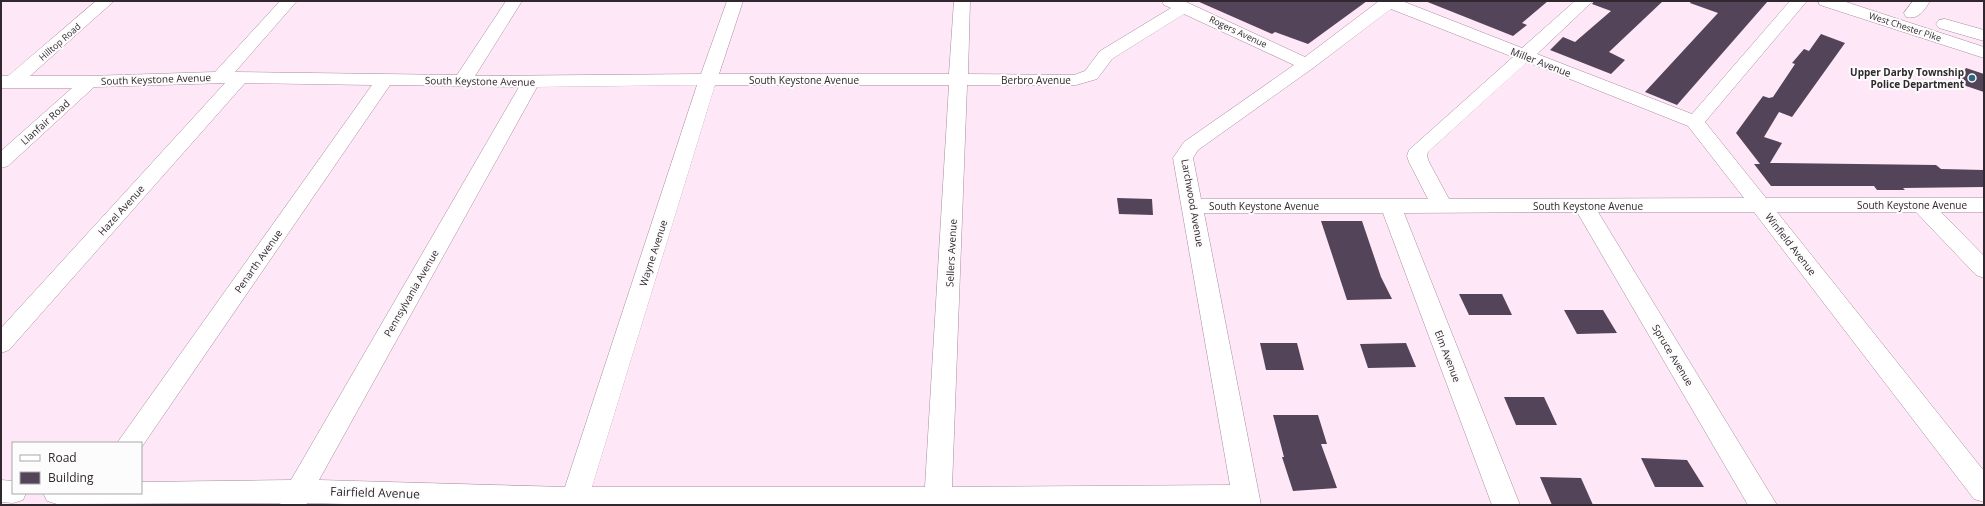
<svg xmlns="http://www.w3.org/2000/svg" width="1985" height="506" viewBox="0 0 1985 506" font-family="'Open Sans',sans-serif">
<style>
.building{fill:#534459}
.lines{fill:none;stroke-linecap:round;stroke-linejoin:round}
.minor-casing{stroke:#a78da0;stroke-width:1}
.major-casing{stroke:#a78da0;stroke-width:1}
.minor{fill:#fff;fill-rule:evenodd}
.major{fill:#fff;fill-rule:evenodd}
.poi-dot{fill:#306681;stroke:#fcfcfc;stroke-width:1.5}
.labels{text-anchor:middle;stroke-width:4;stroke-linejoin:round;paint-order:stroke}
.far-street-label{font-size:9px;fill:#31272e;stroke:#fcfcfc}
.street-label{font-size:10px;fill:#31272e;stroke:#fcfcfc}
.poi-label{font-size:10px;font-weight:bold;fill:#31272e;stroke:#fcfcfc;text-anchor:end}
.near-street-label{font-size:12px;fill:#31272e;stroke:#fcfcfc}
</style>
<rect width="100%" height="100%" fill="#fee7f7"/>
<path class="building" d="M 1197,1 L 1367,1 L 1308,44 L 1275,32 L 1272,34 Z
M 1425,1 L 1548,1 L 1522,23 L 1527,25 L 1513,36 Z
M 1594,1 L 1663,1 L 1609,52 L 1625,60 L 1611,74 L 1550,50 L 1563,37 L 1575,42 L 1611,11 L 1592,4 Z
M 1691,1 L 1768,1 L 1677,105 L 1645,92 L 1718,13 L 1690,3 Z
M 1821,34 L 1845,43 L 1792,117 L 1779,112 L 1764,137 L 1782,143 L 1770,163 L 1936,165 L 1941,169 L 1984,170 L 1984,187 L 1903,188 L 1905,190 L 1877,190 L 1874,186 L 1771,186 L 1754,164 L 1760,164 L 1736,133 L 1763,96 L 1769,98 L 1773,97 L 1795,64 L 1792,63 L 1804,49 L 1809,51 Z
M 1966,68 L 1984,74 L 1984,92 L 1957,83 Z
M 1117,198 L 1152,199 L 1153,215 L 1119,214 Z
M 1321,221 L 1362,221 L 1381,277 L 1392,299 L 1347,300 Z
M 1459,294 L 1502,294 L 1512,315 L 1469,315 Z
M 1564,310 L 1603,310 L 1617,333 L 1577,334 Z
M 1260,343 L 1297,343 L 1304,370 L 1266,370 Z
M 1406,343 L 1416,367 L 1368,368 L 1360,344 Z
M 1504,397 L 1544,397 L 1557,425 L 1516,425 Z
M 1273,415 L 1318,415 L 1327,444 L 1321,444 L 1337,488 L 1293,491 L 1282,457 L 1284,457 Z
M 1641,458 L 1687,460 L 1704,487 L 1655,487 Z
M 1540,477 L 1581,478 L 1593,505 L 1552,505 Z"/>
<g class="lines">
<g class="minor-casing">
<path id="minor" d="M 96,1 L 114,1 L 30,76 L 89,76 L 215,72 L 280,1 L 297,1 L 235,72 L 457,75 L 506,1 L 522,1 L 475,76 L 701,74 L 727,1 L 743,1 L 719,74 L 949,74 L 954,1 L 970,1 L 968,74 L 1074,75 L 1085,71 L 1100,51 L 1171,8 L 1164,5 L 1162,1 L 1184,1 L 1305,57 L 1379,1 L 1402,1 L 1522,48 L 1575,1 L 1593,1 L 1537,54 L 1692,114 L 1790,1 L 1807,1 L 1705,122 L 1766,198 L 1984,198 L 1984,212 L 1941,212 L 1984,256 L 1984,278 L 1976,275 L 1916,212 L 1777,212 L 1984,471 L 1984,502 L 1974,499 L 1754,212 L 1598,212 L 1777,505 L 1748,505 L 1577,212 L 1404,213 L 1520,505 L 1492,505 L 1383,213 L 1204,213 L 1261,505 L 388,505 L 307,503 L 306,505 L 281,505 L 280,503 L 57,504 L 47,501 L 43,493 L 141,493 L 141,482 L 291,480 L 519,87 L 390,85 L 141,448 L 141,443 L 117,443 L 372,85 L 245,83 L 9,350 L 1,353 L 1,328 L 225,83 L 94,87 L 8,166 L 1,168 L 1,151 L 72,88 L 1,88 L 1,76 L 8,76 ZM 1391,9 L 1513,57 L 1409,150 L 1407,156 L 1409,162 L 1428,199 L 1201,199 L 1193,158 L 1198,150 L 1313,68 ZM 1184,14 L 1294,65 L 1184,142 L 1173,158 L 1230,485 L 952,487 L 967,85 L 1076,85 L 1097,79 L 1112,59 ZM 1527,62 L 1688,126 L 1744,198 L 1449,199 L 1429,162 L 1427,156 L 1428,152 ZM 697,85 L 565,487 L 319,480 L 537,87 ZM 715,85 L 949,85 L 925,487 L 592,487 Z
M 1913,1 L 1930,1 C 1924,11 1918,20 1906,17 L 1904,13 Z
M 1,480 L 13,481 L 13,493 L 26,493 L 23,500 L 13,503 L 1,502 Z"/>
</g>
<g class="major-casing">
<path id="major" d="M 1818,1 L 1843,1 L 1984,47 L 1984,58 L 1820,5 Z
M 1945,19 L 1984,30 L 1984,41 L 1939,28 L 1936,24 L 1939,20 Z"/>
</g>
<use href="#minor" class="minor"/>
<use href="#major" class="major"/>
</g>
<circle class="poi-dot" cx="1972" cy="78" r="4"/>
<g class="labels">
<g class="far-street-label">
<text transform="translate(1905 27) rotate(18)" y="3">West Chester Pike</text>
<text transform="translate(1238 32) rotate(25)" y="3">Rogers Avenue</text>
<text transform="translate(60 42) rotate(-41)" y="3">Hilltop Road</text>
</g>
<g class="street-label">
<text transform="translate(1541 62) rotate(21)" y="4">Miller Avenue</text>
<text transform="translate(156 79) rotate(-2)" y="4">South Keystone Avenue</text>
<text x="804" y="84">South Keystone Avenue</text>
<text x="1036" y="84">Berbro Avenue</text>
<text transform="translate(480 81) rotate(1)" y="4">South Keystone Avenue</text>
<text transform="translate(45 122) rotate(-42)" y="4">Llanfair Road</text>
<text transform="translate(1193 203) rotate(80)" y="4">Larchwood Avenue</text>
<text x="1912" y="209">South Keystone Avenue</text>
<text x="1264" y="210">South Keystone Avenue</text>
<text x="1588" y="210">South Keystone Avenue</text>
<text transform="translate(121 210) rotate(-48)" y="4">Hazel Avenue</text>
<text transform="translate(1791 244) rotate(52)" y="4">Winfield Avenue</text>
<text transform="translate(653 253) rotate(-72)" y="4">Wayne Avenue</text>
<text transform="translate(951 253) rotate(-87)" y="4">Sellers Avenue</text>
<text transform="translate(258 261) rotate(-55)" y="4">Penarth Avenue</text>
<text transform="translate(411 293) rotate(-60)" y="4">Pennsylvania Avenue</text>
<text transform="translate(1673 355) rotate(59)" y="4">Spruce Avenue</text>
<text transform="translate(1448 356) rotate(69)" y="4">Elm Avenue</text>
</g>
<g class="poi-label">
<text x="1964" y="76">Upper Darby Township<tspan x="1964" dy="12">Police Department</tspan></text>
</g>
<g class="near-street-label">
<text transform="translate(375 493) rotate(2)" y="4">Fairfield Avenue</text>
</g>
</g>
<rect width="1985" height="506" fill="none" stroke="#31272e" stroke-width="4"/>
<rect x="12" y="442" width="130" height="52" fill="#fcfcfc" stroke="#aba7aa"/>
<rect x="20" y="455" width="20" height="6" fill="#ffffff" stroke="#aba7aa"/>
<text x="48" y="462" font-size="12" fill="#31272e">Road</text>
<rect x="20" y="472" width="20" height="12" fill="#534459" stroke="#aba7aa"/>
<text x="48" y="482" font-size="12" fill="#31272e">Building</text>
</svg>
